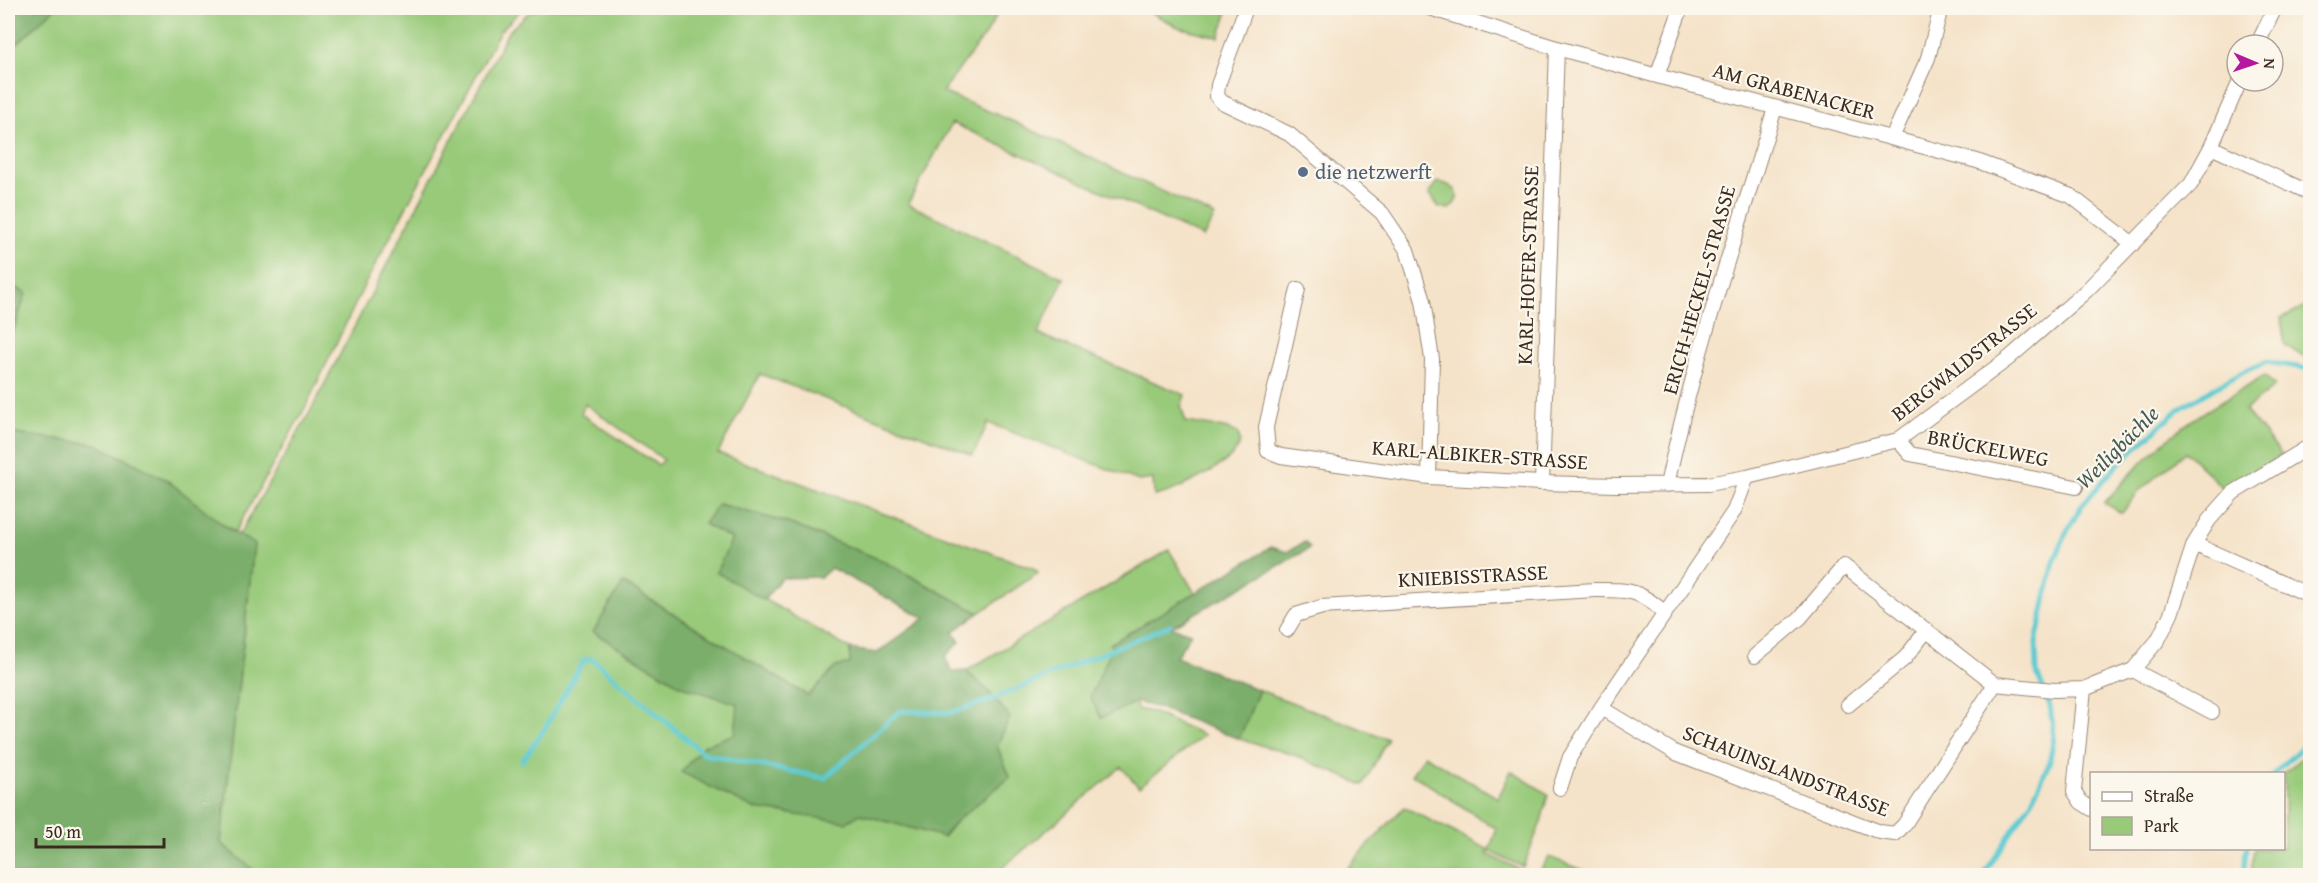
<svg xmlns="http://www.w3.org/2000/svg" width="2318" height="883" viewBox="0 0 2318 883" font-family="'Gentium Book Plus',serif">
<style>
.green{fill:#99ca7a;stroke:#6a7a4c;stroke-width:1.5;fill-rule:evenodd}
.forest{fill:#7aae6a;stroke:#5a6c44;stroke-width:1.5}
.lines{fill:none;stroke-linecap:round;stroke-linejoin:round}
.stream{stroke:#5dcad2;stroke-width:5}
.minor-casing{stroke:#988674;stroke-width:16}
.minor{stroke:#fff;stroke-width:14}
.service-dot{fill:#5c6f8a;stroke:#fbf7ec;stroke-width:2}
.labels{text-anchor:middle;stroke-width:4.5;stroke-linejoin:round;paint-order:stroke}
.street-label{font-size:21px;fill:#3b2a1e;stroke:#fbf7ec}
.service-label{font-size:21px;fill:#4e5e75;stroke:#fbf7ec;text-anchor:start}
.water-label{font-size:22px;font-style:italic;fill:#455a54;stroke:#fbf7ec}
</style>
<rect width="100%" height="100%" fill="#fbf7ec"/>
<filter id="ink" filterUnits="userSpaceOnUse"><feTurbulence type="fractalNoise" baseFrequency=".0167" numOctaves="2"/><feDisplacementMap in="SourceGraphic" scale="12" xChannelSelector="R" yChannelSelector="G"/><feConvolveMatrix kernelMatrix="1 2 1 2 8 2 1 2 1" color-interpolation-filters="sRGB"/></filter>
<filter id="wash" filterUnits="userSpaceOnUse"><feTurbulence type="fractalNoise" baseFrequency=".008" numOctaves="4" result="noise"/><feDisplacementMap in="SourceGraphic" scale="24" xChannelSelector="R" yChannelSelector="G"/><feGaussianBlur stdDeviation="1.35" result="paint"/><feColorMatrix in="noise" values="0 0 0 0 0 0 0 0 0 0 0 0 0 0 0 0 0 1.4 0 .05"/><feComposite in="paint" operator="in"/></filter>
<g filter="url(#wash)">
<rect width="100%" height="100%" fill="#f5e3c9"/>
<path class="green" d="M 55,8 L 523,8 L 500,31 L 365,284 L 306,406 L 235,532 L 96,444 L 8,433 L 8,347 L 26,293 L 8,284 L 8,52 Z
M 538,8 L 724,8 L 772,10 L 793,8 L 1001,8 L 987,32 L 942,92 L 1012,121 L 1215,216 L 1203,237 L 952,123 L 908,204 L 1064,278 L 1038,334 L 1185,395 L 1181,407 L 1186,422 L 1224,428 L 1238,433 C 1240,440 1241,445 1236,451 C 1223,468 1175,492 1154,496 L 1153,479 L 1139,481 L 988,423 L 973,455 L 760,374 L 718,453 L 1035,569 L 1038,573 L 979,613 L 881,560 L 788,523 L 719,504 L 732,539 L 717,572 L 850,649 L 851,664 L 836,667 L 808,696 L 623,583 L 682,686 L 739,703 L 735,734 L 703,746 L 860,814 L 943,837 L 957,820 L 1010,777 L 997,746 L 989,692 L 966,671 L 1169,550 L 1195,593 L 1111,645 L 1136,702 L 1137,709 L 1152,712 L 1204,735 L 1139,787 L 1121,767 L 994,875 L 260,876 L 221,843 L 254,545 L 239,535 L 310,412 L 508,32 L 528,13 ZM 585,404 L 664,460 L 658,465 L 581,414 Z
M 1143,8 L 1229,8 L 1219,37 L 1178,27 Z
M 1438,182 C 1455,185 1465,195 1449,209 L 1439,207 L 1429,193 Z
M 2310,304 L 2310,357 L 2302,356 L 2285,345 L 2281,318 Z
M 2265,376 L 2275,386 L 2245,410 L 2282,455 L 2225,490 L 2186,452 L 2140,490 L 2122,513 L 2104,503 C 2125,480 2146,457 2170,437 C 2199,413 2233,395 2265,376 Z
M 1259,690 L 1388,739 L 1363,785 L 1294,755 L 1239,739 Z
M 2310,749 L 2310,875 L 2251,875 L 2254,849 L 2284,848 L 2284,774 Z
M 1424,755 L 1498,798 L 1511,771 L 1548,794 L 1541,822 L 1523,867 L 1489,851 L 1487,854 L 1527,873 L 1525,875 L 1341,875 L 1404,807 L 1489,850 L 1497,829 L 1412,774 Z
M 1549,857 L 1596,875 L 1537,875 Z"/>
<path class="forest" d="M 8,8 L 55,8 L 8,52 Z
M 8,284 L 26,293 L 8,347 Z
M 8,433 L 96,444 L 167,480 L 226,527 L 254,544 L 221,843 L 260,875 L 8,875 Z
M 718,504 L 788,523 L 881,560 L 979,613 L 953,632 L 960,642 L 945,657 L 952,672 L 966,671 L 989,692 L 1010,717 L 997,746 L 1010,777 L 957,820 L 943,837 L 860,814 L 847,822 L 754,809 L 681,772 L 703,746 L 735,734 L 738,704 L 682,686 L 593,632 L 623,583 L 808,696 L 836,667 L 850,664 L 850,649 L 877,653 L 925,618 L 831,568 L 821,577 L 781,578 L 764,600 L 716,572 L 732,539 L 704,524 Z
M 1305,542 L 1310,548 L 1171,627 L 1191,633 L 1176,657 L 1259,690 L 1239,739 L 1159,708 L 1136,702 L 1101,718 L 1090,697 L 1112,648 L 1110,644 L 1271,547 L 1287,552 Z"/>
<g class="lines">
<path class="stream" d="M 522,761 L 542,733 L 584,660 L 592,659 L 704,754 L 825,778 L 900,711 L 950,713 L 988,701 L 1170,625
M 2274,774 L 2310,739
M 1983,876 L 2031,802 L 2049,764 L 2054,737 L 2050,706 L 2037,673 L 2036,642 L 2054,562 L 2066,533 L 2082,505 L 2119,463 L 2179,409 L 2240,373 L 2267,362 L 2310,369
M 2244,876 L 2246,848"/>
</g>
</g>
<g filter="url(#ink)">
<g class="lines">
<g class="minor-casing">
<path id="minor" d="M 1246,8 L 1218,85 L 1217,96 L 1222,102 L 1289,134 L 1382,213 L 1407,250 L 1423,301 L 1432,359 L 1429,477
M 1430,8 L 1550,46 L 1657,76 L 1977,161 L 2071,196 L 2133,244
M 2257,45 L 2275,8
M 1657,76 L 1681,8
M 1892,138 L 1928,58 L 1941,8
M 2211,147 L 2310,193
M 1298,289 L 1266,427 L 1268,451 L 1281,456 L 1429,477 L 1542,483 L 1616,485 L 1708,484 L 1747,477
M 1898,440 L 1910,454 L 2076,487
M 1542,483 L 1557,48
M 1667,485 C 1694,357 1737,232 1775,108
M 2194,544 L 2309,595
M 1287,630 L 1296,615 L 1322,607 L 1595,590 C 1630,590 1638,589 1665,613
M 1755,656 L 1800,618 L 1844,566 L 1995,684 L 2054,690 L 2084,689 L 2133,670 L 2158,640 L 2171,614 L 2194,544 L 2209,520 L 2233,493 L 2310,446
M 2133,670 L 2212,712
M 2084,689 L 2074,791 L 2081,802 L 2092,809
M 1848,705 L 1905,658 L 1927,630
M 1601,708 L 1676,753 L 1880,832 L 1895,834 L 1904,825 L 1995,684
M 1560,788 L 1570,757 L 1601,708 L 1734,511 L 1747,477 L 1898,440 L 2009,358 L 2086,291 L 2191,184 L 2211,147 L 2240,81"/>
</g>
<use href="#minor" class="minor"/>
</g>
</g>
<circle class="service-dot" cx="1303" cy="172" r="6"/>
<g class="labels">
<g class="street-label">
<text transform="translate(1794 91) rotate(15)" y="7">AM GRABENACKER</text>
<text transform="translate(1528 265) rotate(-88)" y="7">KARL-HOFER-STRASSE</text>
<text transform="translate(1699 290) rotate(-74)" y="7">ERICH-HECKEL-STRASSE</text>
<text transform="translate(1964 362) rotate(-38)" y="7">BERGWALDSTRASSE</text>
<text transform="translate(1988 448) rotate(11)" y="7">BRÜCKELWEG</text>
<text transform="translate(1480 455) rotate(4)" y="7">KARL-ALBIKER-STRASSE</text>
<text transform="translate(1473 576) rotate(-3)" y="7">KNIEBISSTRASSE</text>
<text transform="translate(1786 771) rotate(21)" y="7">SCHAUINSLANDSTRASSE</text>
</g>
<g class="service-label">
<text x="1315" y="179">die netzwerft</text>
</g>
<g class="water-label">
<text transform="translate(2117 447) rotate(-45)" y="8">Weiligbächle</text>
</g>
</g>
<rect width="2318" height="883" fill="none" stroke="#fbf7ec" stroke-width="30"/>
<rect x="2090" y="772" width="195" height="78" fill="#fbf7ec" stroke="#aea59a" stroke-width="1.5"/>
<rect x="2102" y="792" width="30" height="9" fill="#ffffff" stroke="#aea59a" stroke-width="1.5"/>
<text x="2144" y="802" font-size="18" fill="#3b2a1e">Straße</text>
<rect x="2102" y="817" width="30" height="18" fill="#99ca7a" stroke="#aea59a" stroke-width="1.5"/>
<text x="2144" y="832" font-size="18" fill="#3b2a1e">Park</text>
<g transform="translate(2255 63) rotate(92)"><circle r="28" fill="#fbf7ec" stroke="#aea59a" stroke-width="1.5"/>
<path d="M0-4.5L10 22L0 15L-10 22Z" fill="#b5179e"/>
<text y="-9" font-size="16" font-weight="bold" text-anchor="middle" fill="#3b2a1e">N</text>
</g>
<path d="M36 838v9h128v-9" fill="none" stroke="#3b2a1e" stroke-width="3"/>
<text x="45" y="838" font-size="18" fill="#3b2a1e" stroke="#fbf7ec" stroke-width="4.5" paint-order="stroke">50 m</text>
</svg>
